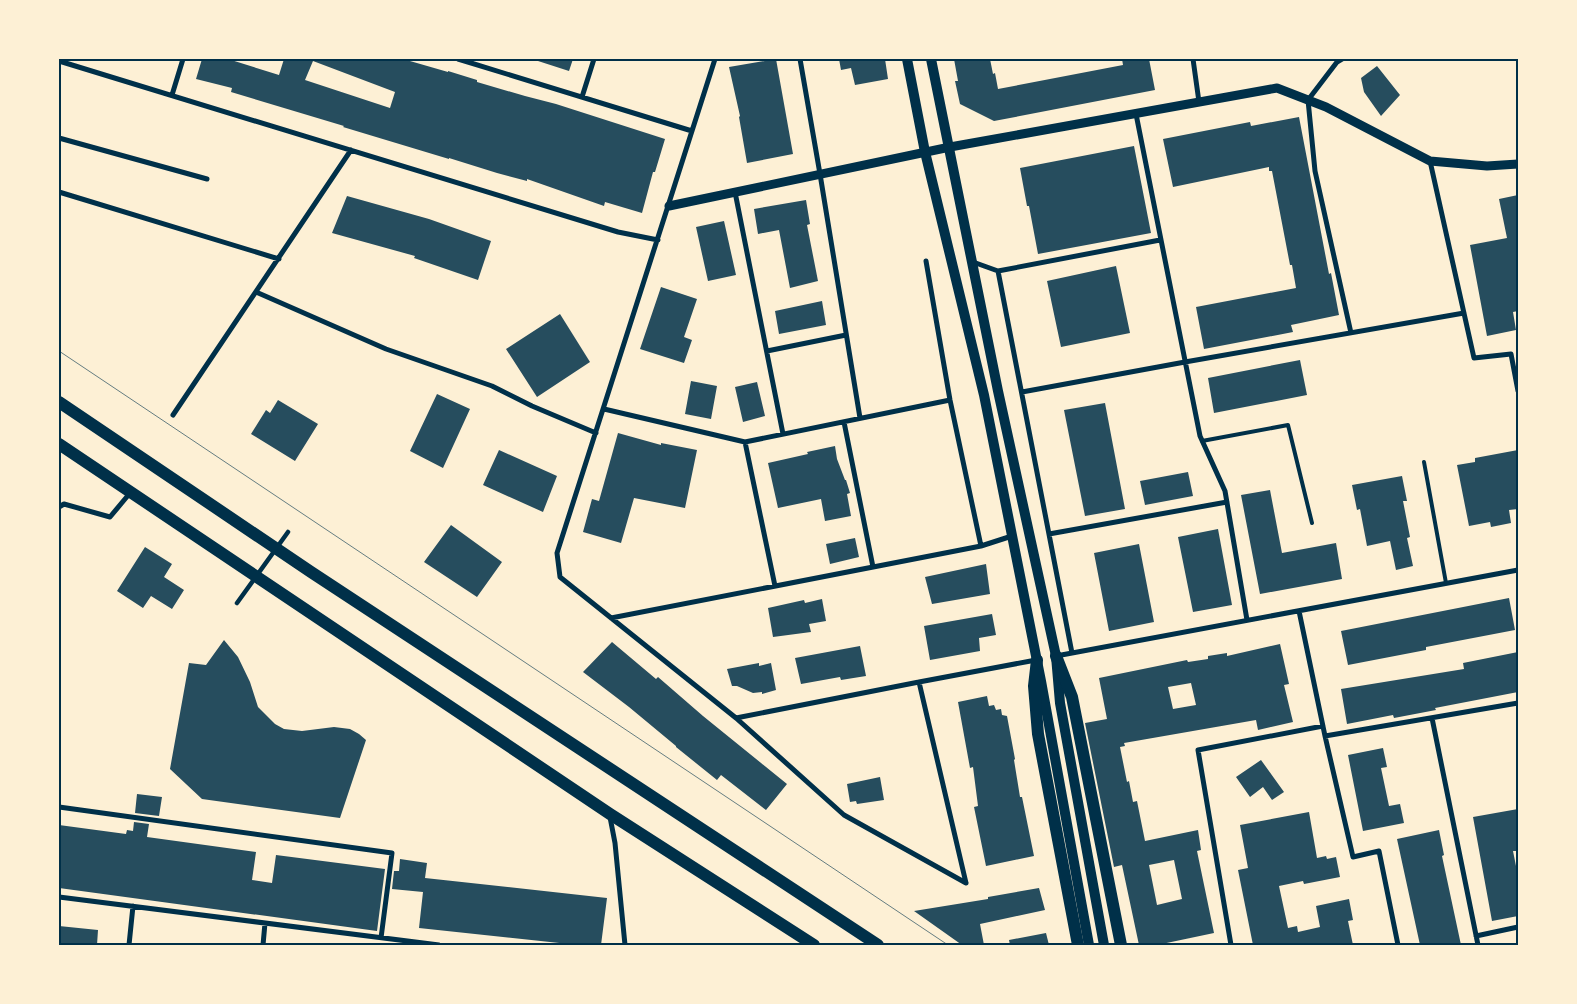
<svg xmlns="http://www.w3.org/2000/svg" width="1577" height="1004" viewBox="0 0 1577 1004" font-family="'Public Sans',sans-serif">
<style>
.building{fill:#264d5e;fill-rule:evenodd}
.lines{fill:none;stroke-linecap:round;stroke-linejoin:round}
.service{stroke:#003049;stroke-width:4}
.pedestrian{stroke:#003049;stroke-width:4.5}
.minor{stroke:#003049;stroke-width:5}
.tertiary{stroke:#003049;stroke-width:9}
.secondary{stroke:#003049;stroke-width:10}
.trunk{stroke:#003049;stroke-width:12}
.tram{stroke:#657d81;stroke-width:1}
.neatline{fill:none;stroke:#003049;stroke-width:2}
</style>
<rect width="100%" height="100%" fill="#fdf0d5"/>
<path class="building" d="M 202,59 L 228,59 L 279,75 L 284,59 L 403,59 L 448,72 L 448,71 L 477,80 L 477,82 L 525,96 L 556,104 L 665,139 L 655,172 L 653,172 L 642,213 L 605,202 L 604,206 L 527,179 L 527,181 L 497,173 L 449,158 L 449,159 L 343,127 L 344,126 L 231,92 L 232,88 L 196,79 ZM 313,61 L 395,92 L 390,108 L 305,80 Z
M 539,59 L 573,59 L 569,71 L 538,61 Z
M 776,59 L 793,154 L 747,163 L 739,117 L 740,116 L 729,67 Z
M 839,59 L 885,59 L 888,79 L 855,85 L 851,68 L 841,70 Z
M 954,59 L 990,59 L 993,74 L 995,73 L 998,89 L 1123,65 L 1122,59 L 1149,59 L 1155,90 L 994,121 L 960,104 L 955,81 L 958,81 Z
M 1377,66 L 1400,95 L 1381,116 L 1364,92 L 1361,78 Z
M 1299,117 L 1329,274 L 1331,273 L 1339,315 L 1291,325 L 1293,332 L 1204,349 L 1196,307 L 1296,288 L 1292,265 L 1290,265 L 1272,171 L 1269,171 L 1269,167 L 1173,187 L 1163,139 L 1250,122 L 1251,126 Z
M 1134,146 L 1151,233 L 1038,254 L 1029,206 L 1027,206 L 1020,168 Z
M 1518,195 L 1518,311 L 1513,312 L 1516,330 L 1487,336 L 1470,245 L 1507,238 L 1499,199 Z
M 347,196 L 429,219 L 491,241 L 478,280 L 414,258 L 415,256 L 332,233 Z
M 806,200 L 810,224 L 807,225 L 818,281 L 790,288 L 779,230 L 758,234 L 754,209 Z
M 724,221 L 736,275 L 708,281 L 696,227 Z
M 1116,266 L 1130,333 L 1061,347 L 1047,281 Z
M 661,287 L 697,299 L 684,337 L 692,340 L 684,363 L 640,349 Z
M 822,301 L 826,325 L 779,334 L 775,311 Z
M 560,314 L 590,362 L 537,397 L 506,349 Z
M 1300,360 L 1307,395 L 1214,413 L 1208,378 Z
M 691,381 L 717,386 L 711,419 L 685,414 Z
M 757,382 L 765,416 L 743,422 L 735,387 Z
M 437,394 L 470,409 L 443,468 L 410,451 Z
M 278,400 L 318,424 L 295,461 L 251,434 L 266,410 L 270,413 Z
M 1105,403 L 1125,509 L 1085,516 L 1064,410 Z
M 618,433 L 661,445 L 661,443 L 697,450 L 685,508 L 634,498 L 621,543 L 583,532 L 592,499 L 599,501 Z
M 835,446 L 837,459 L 845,480 L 846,480 L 850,493 L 847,494 L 851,516 L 825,521 L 821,499 L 778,508 L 768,463 L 808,454 L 807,452 Z
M 499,450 L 557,476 L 543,512 L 483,485 Z
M 1518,450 L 1518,480 L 1516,480 L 1518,491 L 1518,509 L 1509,510 L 1511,523 L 1491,527 L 1490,522 L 1469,526 L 1457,465 L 1475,462 L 1475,458 Z
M 1188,472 L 1193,496 L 1145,505 L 1140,481 Z
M 1402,476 L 1407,501 L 1403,501 L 1410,537 L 1407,538 L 1413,566 L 1396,570 L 1390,541 L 1367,546 L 1360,509 L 1357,510 L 1352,485 Z
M 1270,490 L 1282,553 L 1336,543 L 1342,579 L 1260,594 L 1241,495 Z
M 451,525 L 502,562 L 477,597 L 424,562 Z
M 1218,529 L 1232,605 L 1193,612 L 1178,537 Z
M 855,538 L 859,557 L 830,564 L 826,544 Z
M 1139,544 L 1154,622 L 1109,631 L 1094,553 Z
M 145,547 L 172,564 L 164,577 L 184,590 L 172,609 L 151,596 L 143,608 L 117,591 Z
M 986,564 L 990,594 L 932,604 L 925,577 Z
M 1509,598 L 1515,630 L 1426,647 L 1426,650 L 1348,665 L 1341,631 Z
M 822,599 L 826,621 L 809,624 L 811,632 L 773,637 L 768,608 L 804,600 L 805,603 Z
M 992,614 L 996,635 L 979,638 L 980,651 L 930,660 L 924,626 Z
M 224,640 L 238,657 L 250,682 L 258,707 L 275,724 L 284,729 L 302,731 L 334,727 L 350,729 L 359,734 L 366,740 L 340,818 L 202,799 L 170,769 L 189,663 L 206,665 Z
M 612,642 L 656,679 L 658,677 L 703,716 L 787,784 L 766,810 L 721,775 L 717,780 L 676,747 L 676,746 L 629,707 L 583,672 Z
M 1280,644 L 1289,684 L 1284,685 L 1293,722 L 1258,730 L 1256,720 L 1124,743 L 1125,746 L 1120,747 L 1127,782 L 1129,781 L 1133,802 L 1137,801 L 1145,841 L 1198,830 L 1201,850 L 1197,851 L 1214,933 L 1157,945 L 1139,945 L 1122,865 L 1114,867 L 1085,723 L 1107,719 L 1099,678 L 1187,660 L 1188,662 L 1208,659 L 1208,656 L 1227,653 L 1227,656 ZM 1191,683 L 1196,705 L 1173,709 L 1168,687 ZM 1174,860 L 1182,899 L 1157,905 L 1149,865 Z
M 860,646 L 866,676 L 841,680 L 840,677 L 801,684 L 795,658 Z
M 1518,652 L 1518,692 L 1435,708 L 1436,710 L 1394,718 L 1393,715 L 1347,724 L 1341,689 L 1464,669 L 1463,663 Z
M 759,663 L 759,666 L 771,663 L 776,690 L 762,694 L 762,692 L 753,693 L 737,686 L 732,686 L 727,669 Z
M 987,696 L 989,706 L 994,705 L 996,710 L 1001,709 L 1002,715 L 1007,716 L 1015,759 L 1014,760 L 1020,797 L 1022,797 L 1034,856 L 986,866 L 974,807 L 978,806 L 973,767 L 970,768 L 958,702 Z
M 1383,748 L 1387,767 L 1381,768 L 1389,806 L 1400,804 L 1404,823 L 1363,831 L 1348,755 Z
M 1261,760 L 1284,792 L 1272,800 L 1263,787 L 1250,797 L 1236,777 Z
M 880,777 L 884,800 L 857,804 L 856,801 L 850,802 L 847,784 Z
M 137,794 L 162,797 L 159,816 L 135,813 Z
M 1518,809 L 1518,851 L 1513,851 L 1518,876 L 1518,916 L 1492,921 L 1473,817 Z
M 1309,812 L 1317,858 L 1326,856 L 1327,859 L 1336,857 L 1340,877 L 1304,884 L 1303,881 L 1279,886 L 1288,928 L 1297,926 L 1298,932 L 1320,927 L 1316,906 L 1349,899 L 1353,920 L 1348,921 L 1353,945 L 1253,945 L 1238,870 L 1248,868 L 1240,825 Z
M 134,822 L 149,824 L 147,837 L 256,852 L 252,880 L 272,883 L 276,855 L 385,869 L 377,931 L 59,888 L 59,825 L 126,834 L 127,830 L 133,831 Z
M 1439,830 L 1444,855 L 1442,856 L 1461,945 L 1420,945 L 1397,839 Z
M 400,859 L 427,863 L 425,878 L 607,898 L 601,945 L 578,945 L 419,928 L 423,892 L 392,889 L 394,871 L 399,871 Z
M 1039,888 L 1045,910 L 980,924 L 984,945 L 962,945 L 914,911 L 988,899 L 988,897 Z
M 59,926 L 98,930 L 97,945 L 59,945 Z
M 1046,933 L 1049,945 L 1010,945 L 1009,940 Z"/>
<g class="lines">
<path class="service" d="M 1202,441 L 1288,425 L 1312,523
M 1424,462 L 1446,583"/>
<path class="pedestrian" d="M 237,603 L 288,532"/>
<path class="minor" d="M 458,59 L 692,131
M 715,59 L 557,553 L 560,577 L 736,718 L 919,682 L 1036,660
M 800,59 L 820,174 L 860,418
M 1193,59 L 1199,102
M 1342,59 L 1337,62 L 1308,100 L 1315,171 L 1351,333
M 59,61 L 618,232 L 658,240
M 172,95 L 183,59
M 582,97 L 594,59
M 1136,114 L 1200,436 L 1225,491 L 1247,620
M 59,138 L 207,179
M 1430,161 L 1474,358 L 1511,354 L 1518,391
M 59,192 L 279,259
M 735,192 L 783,434
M 926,261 L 950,400 L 981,546 L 1012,536
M 973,262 L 998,271 L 1160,240
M 998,271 L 1072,653
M 256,292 L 386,349 L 492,386 L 532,406 L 596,433
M 767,351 L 846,335
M 1022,392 L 1185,362 L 1464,313
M 604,409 L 745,442 L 950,400
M 173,415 L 351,150
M 844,422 L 873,567
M 745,442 L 775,586
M 59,507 L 64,504 L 110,517 L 130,493
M 1049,534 L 1227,502
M 1299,611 L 1325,736 L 1353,857 L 1379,851 L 1398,945
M 611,618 L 981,546
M 1056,656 L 1518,570
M 919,682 L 966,883
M 736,718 L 844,815 L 966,883
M 1432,718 L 1478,945
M 1325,736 L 1518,703
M 59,807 L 392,853 L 381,938
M 610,817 L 615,843 L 625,945
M 59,897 L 439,945
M 1476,936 L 1518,927
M 129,945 L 133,906
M 263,945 L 265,923
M 1231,945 L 1198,750 L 1323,726"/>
<path class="tertiary" d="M 669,206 L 950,147 L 1277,88 L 1326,107 L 1430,161 L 1487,166 L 1518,164"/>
<path class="secondary" d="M 907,59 L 925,152 L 984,395 L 1041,681 L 1089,945
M 931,59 L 998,391 L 1056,656 L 1060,703 L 1104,945"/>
<path class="trunk" d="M 59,402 L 311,572 L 878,945
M 59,444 L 610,814 L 814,945
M 1056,656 L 1072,697 L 1121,945
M 1037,660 L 1034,686 L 1038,734 L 1078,945"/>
<path class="tram" d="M 59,351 L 948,945"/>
</g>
<rect width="1577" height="1004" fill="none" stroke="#fdf0d5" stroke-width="120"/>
<rect x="60" y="60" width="1457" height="884" class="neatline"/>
</svg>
